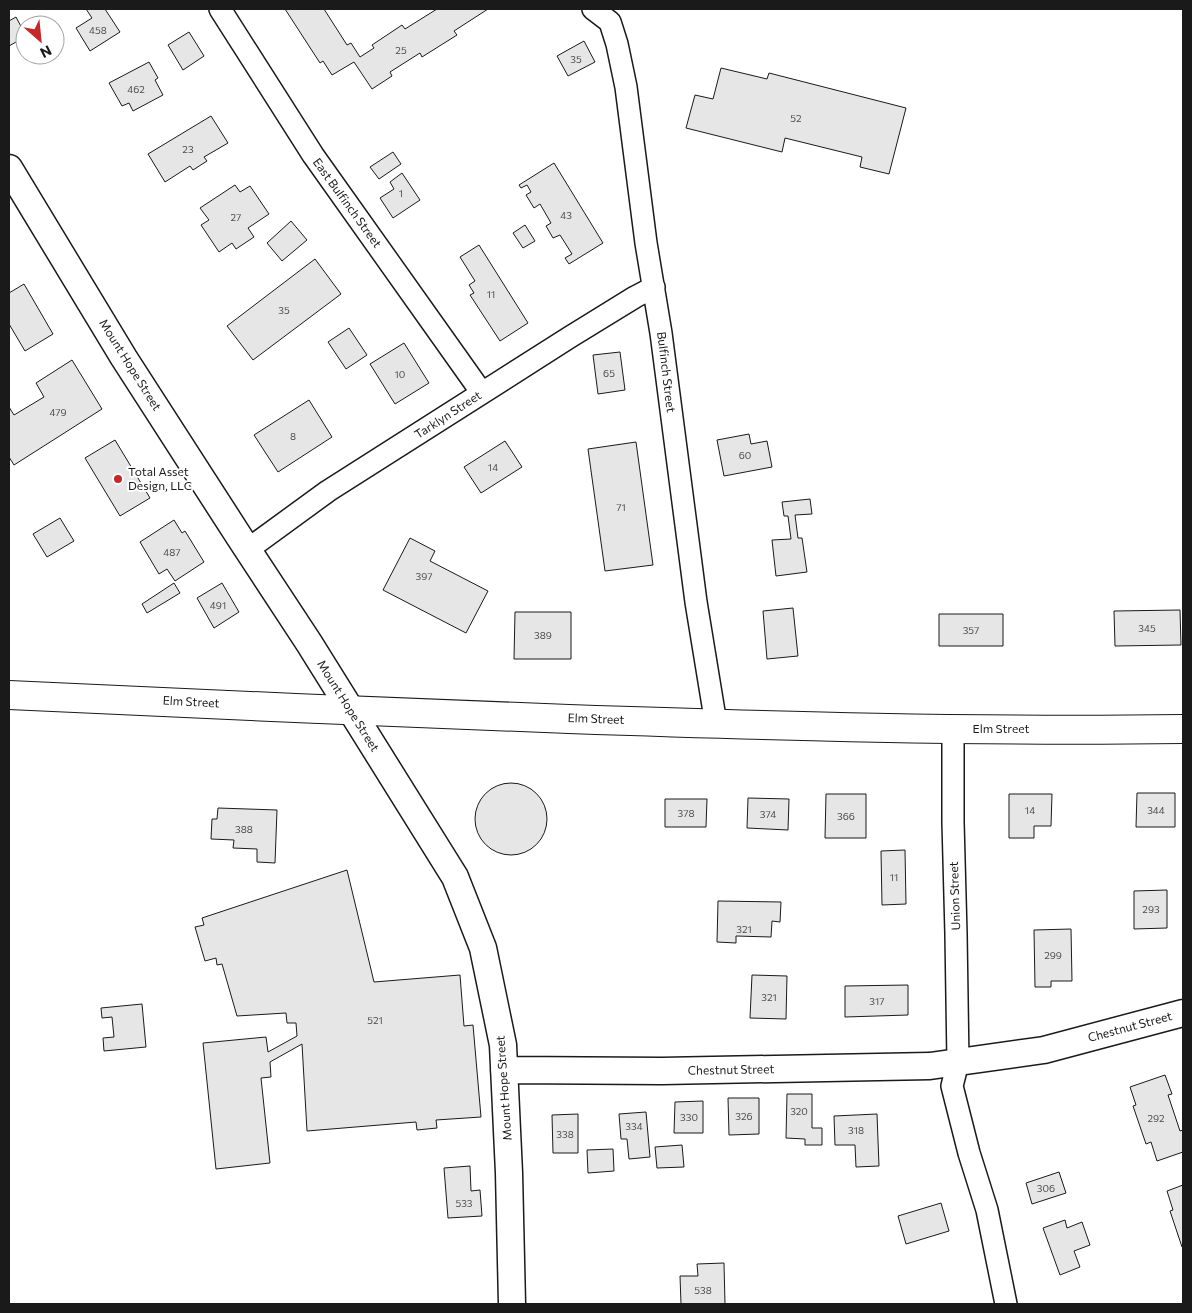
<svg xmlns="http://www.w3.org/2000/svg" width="1192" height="1313" viewBox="0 0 1192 1313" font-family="Commissioner,sans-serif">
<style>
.building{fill:#e6e6e6;stroke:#1a1a1a}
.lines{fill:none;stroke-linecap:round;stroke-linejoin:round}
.minor-casing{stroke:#1a1a1a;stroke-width:24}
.tertiary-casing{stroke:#1a1a1a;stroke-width:29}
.secondary-casing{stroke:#1a1a1a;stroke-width:30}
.minor{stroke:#fff;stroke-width:21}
.tertiary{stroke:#fff;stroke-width:26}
.secondary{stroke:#fff;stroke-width:28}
.poi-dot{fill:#c62828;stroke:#fff;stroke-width:2}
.labels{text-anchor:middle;stroke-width:4;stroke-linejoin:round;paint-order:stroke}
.number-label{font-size:10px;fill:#4d4d4d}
.street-label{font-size:12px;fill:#1a1a1a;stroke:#fff}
.poi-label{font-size:12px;fill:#1a1a1a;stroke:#fff;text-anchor:start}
</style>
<rect width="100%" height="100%" fill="#fff"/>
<path class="building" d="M 86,9 L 105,9 L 120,32 L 90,51 L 76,28 L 92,18 Z
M 285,9 L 324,9 L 347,45 L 351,43 L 360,57 L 374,48 L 372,45 L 402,25 L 405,29 L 437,9 L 488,9 L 454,31 L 457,35 L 422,57 L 420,53 L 390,72 L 392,76 L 372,89 L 354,62 L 332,75 L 323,61 L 320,63 Z
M 16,17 L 25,34 L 25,37 L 9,46 L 9,21 Z
M 55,32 L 60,40 L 55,43 Z
M 189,32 L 204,56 L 183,70 L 168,45 Z
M 584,41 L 595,62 L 568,76 L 557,56 Z
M 149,62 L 158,78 L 155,80 L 163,95 L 133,111 L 129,103 L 122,106 L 109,83 Z
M 721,68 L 767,79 L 769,73 L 906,108 L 889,174 L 860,167 L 862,157 L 785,138 L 782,152 L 686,128 L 695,95 L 713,99 Z
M 211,116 L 228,143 L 204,157 L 207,161 L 193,170 L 190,166 L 165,182 L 148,154 Z
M 393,152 L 401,164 L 379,179 L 370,167 Z
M 554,163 L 603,243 L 569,264 L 565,258 L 572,254 L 560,235 L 553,238 L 546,226 L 551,223 L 540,204 L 534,208 L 526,195 L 531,192 L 527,185 L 521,188 L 519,185 Z
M 402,173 L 420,200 L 393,218 L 380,198 L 394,189 L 390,182 Z
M 235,185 L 240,192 L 250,186 L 269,214 L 248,228 L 254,237 L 236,249 L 232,243 L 219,252 L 201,225 L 209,220 L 200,208 Z
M 291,221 L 307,240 L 282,261 L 267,243 Z
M 525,225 L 535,241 L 523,248 L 513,233 Z
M 479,245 L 528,323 L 500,341 L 470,295 L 474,293 L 469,285 L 475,281 L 460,257 Z
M 315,259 L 341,294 L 253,360 L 227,326 Z
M 24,284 L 53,334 L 25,351 L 9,324 L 9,293 Z
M 349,328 L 367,355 L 346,369 L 328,342 Z
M 404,343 L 429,383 L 395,404 L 370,364 Z
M 620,352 L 625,390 L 598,394 L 593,355 Z
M 72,360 L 102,409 L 14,465 L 9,457 L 9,407 L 14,415 L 44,397 L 36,383 Z
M 309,400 L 332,437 L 278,472 L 254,435 Z
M 749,434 L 751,444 L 767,441 L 772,467 L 724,476 L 717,440 Z
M 115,440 L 150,498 L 120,516 L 85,458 Z
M 505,441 L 522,467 L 481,493 L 464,467 Z
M 636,442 L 653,565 L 605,571 L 588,449 Z
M 810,499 L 812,514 L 795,515 L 798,538 L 802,538 L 807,572 L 776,576 L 772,540 L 791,539 L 788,516 L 784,516 L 782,502 Z
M 60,518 L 74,541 L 47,557 L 33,534 Z
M 174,520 L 182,533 L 185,531 L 204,562 L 175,581 L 167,569 L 159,574 L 140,542 Z
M 410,538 L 435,551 L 430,561 L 488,591 L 466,633 L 383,590 Z
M 174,583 L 180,593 L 147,613 L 142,604 Z
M 222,583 L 239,612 L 214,628 L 197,598 Z
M 793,608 L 798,656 L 767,659 L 763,611 Z
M 1180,610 L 1181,645 L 1115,646 L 1114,611 Z
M 515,612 L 571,612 L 571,659 L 514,659 Z
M 939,614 L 1003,614 L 1003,646 L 939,646 Z
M475 819a36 36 0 1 1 72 0a36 36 0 1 1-72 0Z
M 1137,793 L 1175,793 L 1175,827 L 1136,827 Z
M 826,794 L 866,794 L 866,838 L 825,838 Z
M 1009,794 L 1052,794 L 1051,826 L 1034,826 L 1034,838 L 1009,838 Z
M 748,798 L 789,799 L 788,830 L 747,828 Z
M 665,799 L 707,799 L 706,827 L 665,827 Z
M 218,808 L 277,810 L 275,863 L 257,862 L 257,849 L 233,848 L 234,840 L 211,839 L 212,819 L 217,819 Z
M 905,850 L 906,904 L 882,905 L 881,851 Z
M 347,870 L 374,982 L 460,975 L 464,1026 L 473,1025 L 481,1117 L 436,1120 L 437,1128 L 417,1130 L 416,1122 L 307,1131 L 302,1044 L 270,1062 L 271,1077 L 261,1078 L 270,1163 L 216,1169 L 203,1043 L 266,1037 L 268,1052 L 297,1036 L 296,1023 L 287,1023 L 286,1013 L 237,1016 L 222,964 L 217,965 L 216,958 L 205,961 L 195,927 L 204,925 L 202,918 Z
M 1167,890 L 1167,928 L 1134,929 L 1134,891 Z
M 718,901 L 781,902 L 780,922 L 772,921 L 771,937 L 736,936 L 736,943 L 717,942 Z
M 1071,929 L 1072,981 L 1051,981 L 1051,987 L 1035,987 L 1034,930 Z
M 752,975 L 787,976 L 786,1019 L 750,1018 Z
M 908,985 L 908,1015 L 845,1017 L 845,986 Z
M 142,1004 L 146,1047 L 104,1051 L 103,1038 L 114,1037 L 112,1017 L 102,1018 L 101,1008 Z
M 1165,1075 L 1172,1094 L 1168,1095 L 1180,1131 L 1183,1130 L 1183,1152 L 1157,1161 L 1151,1142 L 1146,1144 L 1133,1106 L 1136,1105 L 1130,1087 Z
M 787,1094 L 812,1094 L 812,1128 L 822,1128 L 822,1145 L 805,1145 L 805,1139 L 786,1138 Z
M 728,1098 L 759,1098 L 759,1134 L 729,1135 Z
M 703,1101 L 703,1133 L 674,1133 L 675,1102 Z
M 646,1112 L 650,1157 L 629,1159 L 627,1139 L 621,1139 L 619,1114 Z
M 578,1114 L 578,1153 L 553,1153 L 552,1115 Z
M 877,1114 L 879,1166 L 856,1167 L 855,1145 L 835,1145 L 834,1116 Z
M 682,1145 L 684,1167 L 657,1168 L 655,1147 Z
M 613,1149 L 614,1171 L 588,1173 L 587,1150 Z
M 470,1166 L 471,1191 L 480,1190 L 482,1216 L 448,1218 L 444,1168 Z
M 1059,1172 L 1066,1193 L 1032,1204 L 1026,1183 Z
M 1183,1185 L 1183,1247 L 1182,1247 L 1170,1211 L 1173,1210 L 1167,1191 Z
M 941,1203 L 949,1231 L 906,1244 L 898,1216 Z
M 1065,1220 L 1067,1228 L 1082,1222 L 1090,1245 L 1074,1251 L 1080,1267 L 1060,1275 L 1043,1228 Z
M 724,1263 L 725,1304 L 681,1304 L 680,1276 L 698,1276 L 697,1264 Z"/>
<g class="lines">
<g class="minor-casing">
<path id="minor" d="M 220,9 L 313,155 L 482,393
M 593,9 L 610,22 L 617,44 L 626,87 L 646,243 L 661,333 L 696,602 L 716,724
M 247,550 L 328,491 L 570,337 L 635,297 L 654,287
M 953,729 L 953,822 L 956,934 L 958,1062 L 952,1086 L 969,1153 L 987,1210 L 1006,1304"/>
</g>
<g class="tertiary-casing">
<path id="tertiary" d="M 9,168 L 124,358 L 240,538 L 309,643 L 455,877 L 483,948 L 503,1045 L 509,1173 L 512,1304
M 504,1070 L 662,1071 L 930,1066 L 1044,1050 L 1183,1013"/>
</g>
<g class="secondary-casing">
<path id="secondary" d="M 9,695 C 196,704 382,712 569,719 C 774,726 978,732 1183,729"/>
</g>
<use href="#minor" class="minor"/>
<use href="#tertiary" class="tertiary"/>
<use href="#secondary" class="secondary"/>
</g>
<circle class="poi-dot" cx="118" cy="479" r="5"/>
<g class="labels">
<g class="number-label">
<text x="98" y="34">458</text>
<text x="401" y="54">25</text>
<text x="576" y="63">35</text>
<text x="136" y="93">462</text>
<text x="796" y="122">52</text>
<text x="188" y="153">23</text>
<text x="401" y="197">1</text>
<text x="566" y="219">43</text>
<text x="236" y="221">27</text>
<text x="491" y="298">11</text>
<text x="284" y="314">35</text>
<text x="609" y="377">65</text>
<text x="400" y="378">10</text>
<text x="58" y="416">479</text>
<text x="293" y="440">8</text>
<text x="745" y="459">60</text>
<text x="493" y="471">14</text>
<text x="621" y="511">71</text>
<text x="172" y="556">487</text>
<text x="424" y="580">397</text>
<text x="218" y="609">491</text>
<text x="1147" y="632">345</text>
<text x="971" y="634">357</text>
<text x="543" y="639">389</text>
<text x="1030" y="814">14</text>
<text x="1156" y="814">344</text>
<text x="686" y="817">378</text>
<text x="768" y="818">374</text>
<text x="846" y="820">366</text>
<text x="244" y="833">388</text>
<text x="894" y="881">11</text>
<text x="1151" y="913">293</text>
<text x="744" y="933">321</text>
<text x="1053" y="959">299</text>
<text x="769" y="1001">321</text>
<text x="877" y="1005">317</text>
<text x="375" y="1024">521</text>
<text x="799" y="1115">320</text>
<text x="744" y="1120">326</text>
<text x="689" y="1121">330</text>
<text x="1156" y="1122">292</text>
<text x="634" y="1130">334</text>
<text x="856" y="1134">318</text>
<text x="565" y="1138">338</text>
<text x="1046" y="1192">306</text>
<text x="464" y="1207">533</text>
<text x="703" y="1294">538</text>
</g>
<g class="street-label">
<text transform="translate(347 203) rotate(54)" y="4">East Bulfinch Street</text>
<text transform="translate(130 365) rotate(58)" y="4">Mount Hope Street</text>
<text transform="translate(666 372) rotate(83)" y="4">Bulfinch Street</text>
<text transform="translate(448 415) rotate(-33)" y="4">Tarklyn Street</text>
<text transform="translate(191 702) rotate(3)" y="4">Elm Street</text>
<text transform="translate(348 706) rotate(58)" y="4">Mount Hope Street</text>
<text transform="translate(596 719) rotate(2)" y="4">Elm Street</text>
<text x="1001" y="733">Elm Street</text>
<text transform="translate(955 896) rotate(-92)" y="4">Union Street</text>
<text transform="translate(1130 1027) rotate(-15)" y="4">Chestnut Street</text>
<text transform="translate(731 1070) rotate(-1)" y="4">Chestnut Street</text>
<text transform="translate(504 1088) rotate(-94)" y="4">Mount Hope Street</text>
</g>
<g class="poi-label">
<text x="128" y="476">Total Asset<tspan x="128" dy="14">Design, LLC</tspan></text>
</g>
</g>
<rect width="1192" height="1313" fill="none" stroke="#1a1a1a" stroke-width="20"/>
<g transform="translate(40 40) rotate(153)"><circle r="24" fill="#ffffff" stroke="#a3a3a3"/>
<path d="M0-4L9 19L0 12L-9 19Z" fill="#c62828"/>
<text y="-8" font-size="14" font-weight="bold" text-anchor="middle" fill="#1a1a1a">N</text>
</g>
</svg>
